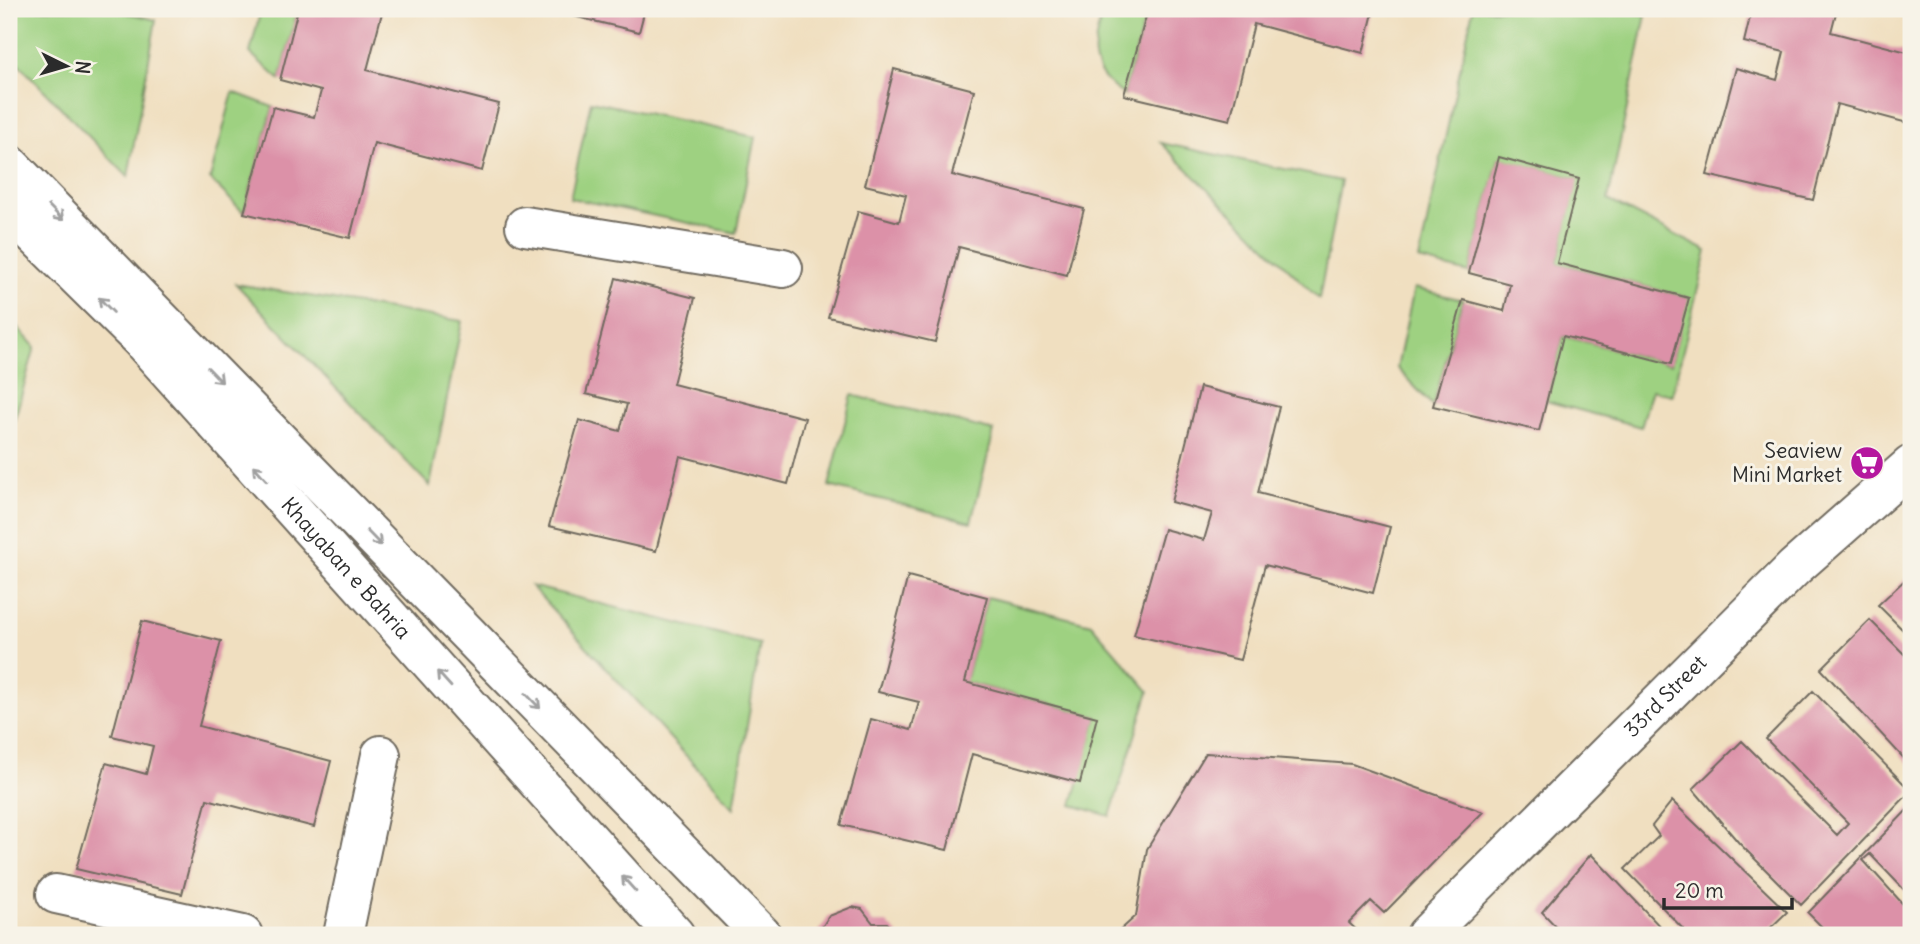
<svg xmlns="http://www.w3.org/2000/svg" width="1920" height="944" viewBox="0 0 1920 944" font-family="Delius,sans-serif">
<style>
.green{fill:#9ed181;stroke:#647e56;stroke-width:2}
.building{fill:#dc91a8}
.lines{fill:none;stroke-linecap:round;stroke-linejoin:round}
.minor-casing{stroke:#706a5f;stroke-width:42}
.minor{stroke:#fff;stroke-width:38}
.oneway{stroke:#a0a0a0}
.labels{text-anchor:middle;stroke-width:6;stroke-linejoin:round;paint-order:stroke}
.poi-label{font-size:21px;fill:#2b2b2b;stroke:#f7f3e8;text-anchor:end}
.street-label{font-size:21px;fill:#2b2b2b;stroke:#f7f3e8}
</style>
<rect width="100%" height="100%" fill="#f7f3e8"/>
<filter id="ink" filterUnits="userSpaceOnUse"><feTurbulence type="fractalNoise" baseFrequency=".0143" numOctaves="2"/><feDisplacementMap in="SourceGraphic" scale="14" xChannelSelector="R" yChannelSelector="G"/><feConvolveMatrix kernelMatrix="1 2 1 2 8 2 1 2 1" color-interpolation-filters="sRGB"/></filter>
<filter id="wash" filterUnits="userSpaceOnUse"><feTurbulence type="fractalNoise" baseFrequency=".00686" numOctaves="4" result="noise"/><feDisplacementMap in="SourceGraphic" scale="28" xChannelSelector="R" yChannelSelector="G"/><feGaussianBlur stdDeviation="1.57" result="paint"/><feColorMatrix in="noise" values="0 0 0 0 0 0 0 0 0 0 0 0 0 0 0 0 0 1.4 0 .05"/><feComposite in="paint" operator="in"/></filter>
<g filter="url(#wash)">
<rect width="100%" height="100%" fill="#f0dfc0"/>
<path class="green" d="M 9,9 L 111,9 L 156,20 L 128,177 L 9,54 Z
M 261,9 L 298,9 L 280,80 L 250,53 Z
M 1104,9 L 1148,9 L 1124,95 C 1085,70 1092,48 1104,9 Z
M 1473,9 L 1613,9 L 1646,15 L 1608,200 L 1707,251 L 1672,395 L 1652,390 L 1641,427 L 1546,401 L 1563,336 L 1671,364 L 1688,298 L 1557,263 L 1578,179 L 1499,158 L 1469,273 L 1419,260 Z
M 233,92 L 273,107 L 244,213 L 210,179 Z
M 591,101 L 755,137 L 736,233 L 570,198 Z
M 1161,143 L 1341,181 L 1319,299 Z
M 236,284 L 462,321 L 430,486 Z
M 1414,288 L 1463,300 L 1433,406 L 1397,368 Z
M 9,318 L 35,347 L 13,425 L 9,424 Z
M 852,395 L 994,431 L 971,522 L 829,486 Z
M 531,586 L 760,644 L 734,808 Z
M 987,597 L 1091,624 L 1149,691 L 1110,816 L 1072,805 L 1097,717 L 965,682 Z"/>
<g id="blocks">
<path class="building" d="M 298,9 L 383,9 L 367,70 L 499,104 L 482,171 L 374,143 L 350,238 L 244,213 L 273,107 L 314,117 L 321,91 L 280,80 Z
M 544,9 L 645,9 L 639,32 Z
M 1148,9 L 1374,9 L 1363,53 L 1254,24 L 1230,120 L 1124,95 Z
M 1752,9 L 1837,9 L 1831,32 L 1911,53 L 1911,124 L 1837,104 L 1813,200 L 1707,175 L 1736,68 L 1777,80 L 1784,52 L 1744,42 Z
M 894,69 L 974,90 L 952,175 L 1084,209 L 1067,275 L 959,247 L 935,342 L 828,317 L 858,211 L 899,222 L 906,195 L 865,185 Z
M 1499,157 L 1579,179 L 1557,263 L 1689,298 L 1671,364 L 1563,336 L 1539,431 L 1433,406 L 1463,300 L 1504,311 L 1510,284 L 1469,273 Z
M 616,278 L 695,298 L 673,384 L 805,418 L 788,484 L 680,456 L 656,551 L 549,526 L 579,420 L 620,431 L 627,404 L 586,394 Z
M 1200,387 L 1279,407 L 1258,493 L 1390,527 L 1373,593 L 1265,565 L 1240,660 L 1134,635 L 1164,529 L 1204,540 L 1212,513 L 1171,502 Z
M 1911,574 L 1911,638 L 1878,605 Z
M 908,576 L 987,597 L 965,682 L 1097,717 L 1080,783 L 972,754 L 947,850 L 841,825 L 871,719 L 911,730 L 919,702 L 878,692 Z
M 1870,620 L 1911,661 L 1911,766 L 1821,669 Z
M 142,621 L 221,641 L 199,726 L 331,761 L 314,827 L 207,799 L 182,894 L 76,869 L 106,763 L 146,774 L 153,746 L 112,736 Z
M 1813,691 L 1911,791 L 1801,905 L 1739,843 L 1693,789 L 1742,741 L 1837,835 L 1848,823 L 1766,739 Z
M 1206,753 L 1352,764 L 1483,812 L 1384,913 L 1371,901 L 1349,923 L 1362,935 L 1115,935 L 1136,916 L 1147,849 Z
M 1672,801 L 1787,912 L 1763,935 L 1689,935 L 1625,869 L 1659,836 L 1652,826 Z
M 1911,806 L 1911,897 L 1870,854 L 1863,860 L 1911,913 L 1911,935 L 1830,935 L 1808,913 Z
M 1591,854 L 1668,935 L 1564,935 L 1542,912 Z
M 852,907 L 862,909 L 873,923 L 887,923 L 899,935 L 817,935 L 829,916 Z"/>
</g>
</g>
<g filter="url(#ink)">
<use href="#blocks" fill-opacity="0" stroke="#706a5f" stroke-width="2"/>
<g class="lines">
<g class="minor-casing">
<g id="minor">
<path d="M 9,164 L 762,935"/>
<path id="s1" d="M 9,210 L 140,339 L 675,935"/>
<path d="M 525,226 L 783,268"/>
<path d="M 56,894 L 243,935"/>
<path d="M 343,935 L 381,755"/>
<path id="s2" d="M 1426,935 L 1794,568 L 1911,465"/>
</g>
</g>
<use href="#minor" class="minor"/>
</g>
<defs><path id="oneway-shaft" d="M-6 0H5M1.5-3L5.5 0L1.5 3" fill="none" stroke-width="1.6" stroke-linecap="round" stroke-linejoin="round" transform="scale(1.75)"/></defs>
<g class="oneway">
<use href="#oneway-shaft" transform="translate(56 213) rotate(46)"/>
<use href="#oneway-shaft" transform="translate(106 305) rotate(-135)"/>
<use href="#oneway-shaft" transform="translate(215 375) rotate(46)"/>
<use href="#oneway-shaft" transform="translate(260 473) rotate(-132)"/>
<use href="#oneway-shaft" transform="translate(374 538) rotate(46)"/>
<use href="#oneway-shaft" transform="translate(444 679) rotate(-132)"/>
<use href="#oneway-shaft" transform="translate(533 701) rotate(46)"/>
<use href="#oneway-shaft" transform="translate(629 884) rotate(-132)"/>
</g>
</g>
<defs>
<g id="supermarket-disc" transform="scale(1.75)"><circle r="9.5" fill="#b5179e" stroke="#f7f3e8"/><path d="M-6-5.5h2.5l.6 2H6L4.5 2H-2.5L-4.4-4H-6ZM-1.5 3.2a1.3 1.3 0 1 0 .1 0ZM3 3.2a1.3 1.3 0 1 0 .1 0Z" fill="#fff"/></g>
</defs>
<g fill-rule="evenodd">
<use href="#supermarket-disc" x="1867" y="463"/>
</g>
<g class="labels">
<g class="poi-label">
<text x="1842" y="458">Seaview<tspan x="1842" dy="24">Mini Market</tspan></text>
</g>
<g class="street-label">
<text dy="7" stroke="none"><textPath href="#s1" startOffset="492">Khayaban e Bahria</textPath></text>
<text dy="7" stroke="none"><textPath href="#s2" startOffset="338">33rd Street</textPath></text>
</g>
</g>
<rect width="1920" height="944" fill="none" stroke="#f7f3e8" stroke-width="35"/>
<g transform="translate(66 66) rotate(95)" stroke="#f7f3e8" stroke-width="5" paint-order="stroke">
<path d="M0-5L12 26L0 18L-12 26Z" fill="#2b2b2b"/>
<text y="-10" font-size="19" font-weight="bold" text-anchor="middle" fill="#2b2b2b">N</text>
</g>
<path d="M1664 898v10h128v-10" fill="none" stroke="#2b2b2b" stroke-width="3.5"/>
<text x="1675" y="898" font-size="21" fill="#2b2b2b" stroke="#f7f3e8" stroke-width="5" paint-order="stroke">20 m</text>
</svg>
